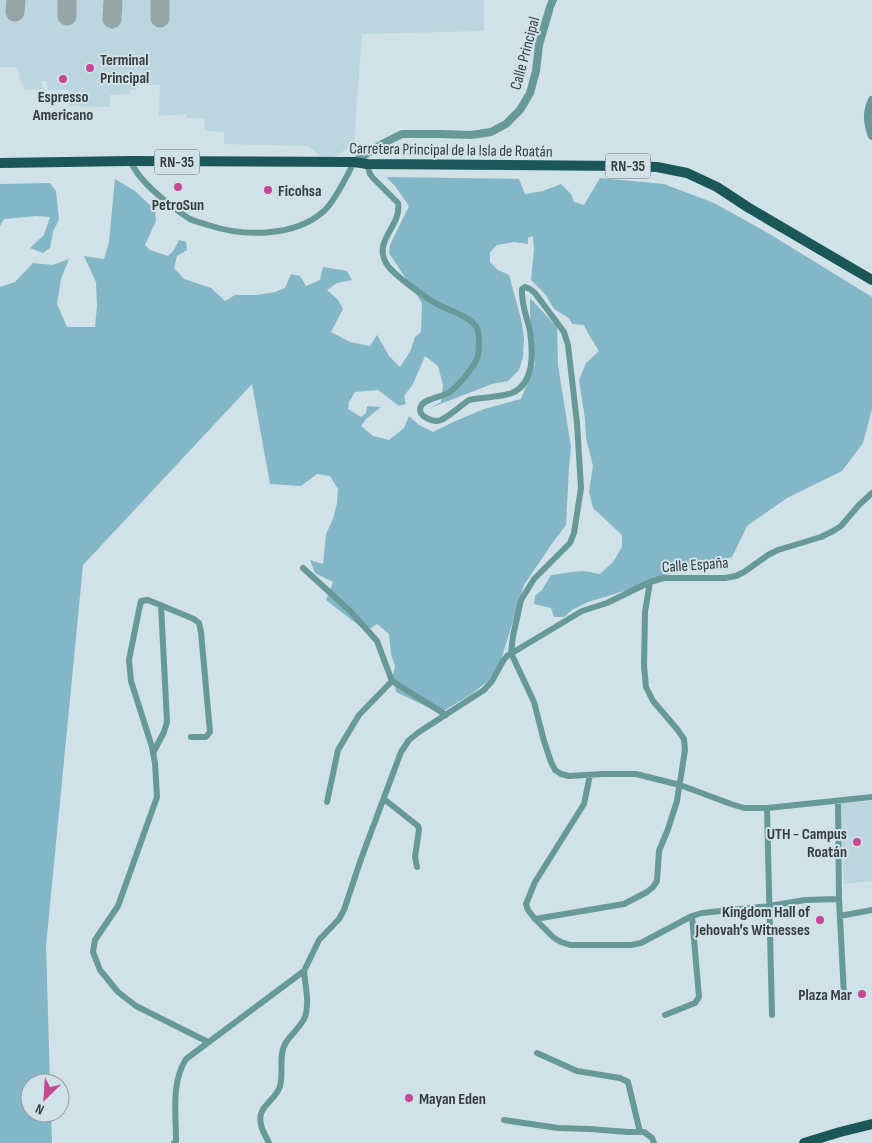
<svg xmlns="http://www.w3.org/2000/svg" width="872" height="1143" viewBox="0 0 872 1143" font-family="'Sofia Sans Condensed',sans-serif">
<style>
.built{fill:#bcd6df}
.forest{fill:#83b6c7}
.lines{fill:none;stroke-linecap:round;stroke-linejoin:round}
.taxiway{stroke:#96a4a8;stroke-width:19}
.minor{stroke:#679998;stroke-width:6}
.tertiary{stroke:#679998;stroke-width:8}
.primary{stroke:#1b5758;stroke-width:10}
.poi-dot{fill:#c74895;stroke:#d0e1e7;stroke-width:2}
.labels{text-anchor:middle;stroke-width:4;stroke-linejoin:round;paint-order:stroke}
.shield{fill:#d0e1e7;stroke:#656f72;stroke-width:1}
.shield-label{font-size:15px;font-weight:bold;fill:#373e40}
.street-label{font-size:16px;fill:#373e40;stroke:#d0e1e7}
.poi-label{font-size:16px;font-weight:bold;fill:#373e40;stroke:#d0e1e7;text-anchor:start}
</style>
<rect width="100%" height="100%" fill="#d0e1e7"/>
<path class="built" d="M 0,0 L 484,0 L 484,31 L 362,34 L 354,142 L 337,156 L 322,158 L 309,146 L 224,144 L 224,132 L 205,131 L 204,118 L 187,118 L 186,114 L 159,116 L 160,85 L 137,85 L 136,90 L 131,90 L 131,94 L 110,95 L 110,107 L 69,106 L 70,94 L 68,94 L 68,90 L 48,90 L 47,81 L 42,81 L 42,89 L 25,90 L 19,78 L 18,67 L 0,67 Z
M 872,801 L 872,881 L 844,884 L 840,803 Z"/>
<path class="forest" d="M 386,177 L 519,179 L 525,194 L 543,191 L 561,184 L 571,194 L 574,202 L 584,205 L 600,178 L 664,184 L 714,203 L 768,233 L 872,297 L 872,409 L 863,443 L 842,471 L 787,498 L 747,526 L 732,557 L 661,576 L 644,585 L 588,602 L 572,610 L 564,617 L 554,617 L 551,608 L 534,604 L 535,596 L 542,590 L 551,575 L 572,572 L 584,571 L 600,574 L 613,562 L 622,547 L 622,535 L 593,508 L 589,492 L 593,466 L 586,438 L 585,419 L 579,380 L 586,363 L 599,351 L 589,335 L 584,325 L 572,324 L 569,318 L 554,309 L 545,294 L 531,280 L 534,250 L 533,236 L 528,238 L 528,244 L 514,242 L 497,245 L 490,252 L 490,262 L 498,270 L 509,275 L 521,319 L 524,337 L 523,357 L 519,370 L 508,381 L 492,384 L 430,408 L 441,402 L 443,385 L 438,366 L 425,356 L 413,384 L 404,396 L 406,404 L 399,406 L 378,390 L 355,392 L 349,402 L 348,409 L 361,417 L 366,413 L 367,406 L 381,407 L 366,419 L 361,426 L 373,436 L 389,440 L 404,428 L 409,416 L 419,425 L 433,432 L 453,422 L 484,409 L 521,399 L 535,364 L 530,319 L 530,298 L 557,327 L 558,365 L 571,447 L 569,467 L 566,525 L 551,545 L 524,585 L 501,660 L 488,681 L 470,695 L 440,713 L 396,692 L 393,675 L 395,666 L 391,654 L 389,634 L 377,624 L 366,631 L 326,600 L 333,582 L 315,573 L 310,560 L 323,564 L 326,534 L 333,519 L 337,503 L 338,489 L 330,476 L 317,474 L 301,486 L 270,484 L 252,384 L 83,565 L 46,946 L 50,1083 L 30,1083 L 30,1113 L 51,1113 L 52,1143 L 0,1143 L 0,287 L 15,282 L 33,263 L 53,265 L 69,259 L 61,279 L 57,304 L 67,327 L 95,327 L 97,306 L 96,282 L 84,256 L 104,259 L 109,242 L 115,179 L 135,191 L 155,210 L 156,221 L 145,245 L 150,250 L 168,256 L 174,250 L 179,240 L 186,242 L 187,250 L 177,256 L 174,268 L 184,279 L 211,288 L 225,301 L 235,295 L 257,295 L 275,292 L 285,288 L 291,274 L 300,276 L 306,286 L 320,280 L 323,267 L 347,271 L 352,280 L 337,283 L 327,290 L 338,300 L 343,309 L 331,332 L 350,342 L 370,346 L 377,335 L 389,356 L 400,367 L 410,352 L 415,337 L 421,332 L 422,303 L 389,253 L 390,245 L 409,206 L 395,186 Z
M 50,183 L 56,191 L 59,219 L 53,232 L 50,248 L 43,253 L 30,248 L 44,235 L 50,217 L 36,216 L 4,219 L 0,226 L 0,184 Z"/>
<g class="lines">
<path class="taxiway" d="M 15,12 L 16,0
M 67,16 L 67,0
M 160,18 L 160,0
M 112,19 L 113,0"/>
<path class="minor" d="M 130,161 C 134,168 138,175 143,180 C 153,192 177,211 190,219 C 196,222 203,223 208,225 C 244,237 295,237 324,211 C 335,201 347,176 354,162
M 367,164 L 370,174 L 373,178 L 398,203 C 402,226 373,240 386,263 C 392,274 427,299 439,305 C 450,311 464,314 473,323 C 478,327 479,334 479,340 C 479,345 479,354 477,359 C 472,369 457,388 448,393 C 441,397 424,399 421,406 C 416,416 433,423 441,420 C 451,415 460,406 469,400 L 474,399 C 486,397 501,397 512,393 C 535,383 533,352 530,331 C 527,317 521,304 522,289 L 525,287 L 530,289 L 535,293 L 564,332 L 568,345 L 577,423 L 581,488 L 574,533 L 570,543 L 534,579 L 521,600 L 513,636 L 511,653 L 534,702 L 544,741 L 551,762 L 555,770 L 561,774 L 569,776 L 603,774 L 636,774 L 680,785 L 731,804 L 744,808 L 767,808 L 872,797
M 303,568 L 350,611 L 377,641 L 392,681 L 446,715
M 191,737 L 206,737 L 210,732 L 201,632 L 199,623 L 194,619 L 148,600 L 141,601 L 139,610 L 129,660 L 131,681 L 152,747 L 155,763 L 157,797 L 118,906 L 95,940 L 93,952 L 100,970 L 118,992 L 136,1006 L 208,1042
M 153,753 L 164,732 L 167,722 L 161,605
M 590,775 L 584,804 L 535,882 L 526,904 L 528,910 L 535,919 L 554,938 L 561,942 L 570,945 L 631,945 L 641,943 L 692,916 L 702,913 L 769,906 L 805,900 L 839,899
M 384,799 L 418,826 L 419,830 L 415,857 L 417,867
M 838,801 L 839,899 L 844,995
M 327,802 L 338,750 L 359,715 L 392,681
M 767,808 L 772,1015
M 840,916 L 872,910
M 535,919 L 624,904 L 647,892 L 653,887 L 657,881 L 659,851 L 668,829 L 677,801 L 685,750 L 684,739 L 677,729 L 653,701 L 646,687 L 644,666 L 645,612 L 650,582
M 665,1015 L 695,1003 L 699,997 L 692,916
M 537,1053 L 577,1071 L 620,1078 L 628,1082 L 640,1132
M 504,1120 L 558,1128 L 590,1129 L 628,1132 L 644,1132 L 652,1138 L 654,1143
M 174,1143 L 176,1141 C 176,1113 171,1083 186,1059 L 304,971 L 319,940 L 339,919 L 344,910 L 361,859 L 401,752 L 409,740 L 419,732 L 484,690 L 492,681 L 503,661 L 507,656 L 582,611 L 607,603 L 650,582 L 664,578 L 725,578 L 736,576 L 744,572 L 768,555 L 778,550 L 821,537 L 833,531 L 841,526 L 859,505 L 872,493
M 269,1143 C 265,1135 258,1124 261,1114 C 264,1103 277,1098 280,1086 C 284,1073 278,1057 285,1044 C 290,1035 301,1027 305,1017 C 310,1003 305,985 304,971"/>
<path class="tertiary" d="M 872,100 C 866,113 867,122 872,136
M 354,162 L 382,144 L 402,134 L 441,134 L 471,135 L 491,132 L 506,124 L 520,110 L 530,93 L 536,71 L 539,45 L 550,7 L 553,0"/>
<path class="primary" d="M 0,163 L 130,161 L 354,162 L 367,164 L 623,166 L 657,167 L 687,173 L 717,187 L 749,208 L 872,280
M 804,1143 L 840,1132 L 872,1124"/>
</g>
<g class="poi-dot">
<circle cx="90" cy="68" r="5"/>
<circle cx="63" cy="79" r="5"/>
<circle cx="178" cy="187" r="5"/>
<circle cx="268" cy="190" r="5"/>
<circle cx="857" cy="842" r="5"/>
<circle cx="820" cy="920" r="5"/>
<circle cx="862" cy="994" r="5"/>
<circle cx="409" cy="1098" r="5"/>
</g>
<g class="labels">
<g class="shield">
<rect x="154.5" y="149.5" width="45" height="25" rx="4"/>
<rect x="605.5" y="153.5" width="45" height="25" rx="4"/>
</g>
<g class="shield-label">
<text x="177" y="167">RN-35</text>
<text x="628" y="171">RN-35</text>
</g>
<g class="street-label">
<text transform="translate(524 53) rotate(-75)" y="6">Calle Principal</text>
<text transform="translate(451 149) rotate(1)" y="6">Carretera Principal de la Isla de Roatán</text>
<text transform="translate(695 564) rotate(-4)" y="6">Calle España</text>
</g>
<g class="poi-label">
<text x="100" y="65">Terminal<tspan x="100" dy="18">Principal</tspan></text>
<text x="63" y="102" text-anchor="middle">Espresso<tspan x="63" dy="18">Americano</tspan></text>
<text x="278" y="196">Ficohsa</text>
<text x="178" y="210" text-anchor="middle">PetroSun</text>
<text x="847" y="839" text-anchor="end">UTH - Campus<tspan x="847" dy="18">Roatán</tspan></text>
<text x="810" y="917" text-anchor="end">Kingdom Hall of<tspan x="810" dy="18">Jehovah's Witnesses</tspan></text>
<text x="852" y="1000" text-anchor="end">Plaza Mar</text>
<text x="419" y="1104">Mayan Eden</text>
</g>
</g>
<g transform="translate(45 1098) rotate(205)"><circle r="24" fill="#d0e1e7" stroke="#93a0a4"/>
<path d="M0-4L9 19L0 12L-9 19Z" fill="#c74895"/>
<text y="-8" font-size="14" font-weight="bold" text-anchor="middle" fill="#373e40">N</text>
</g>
</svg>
